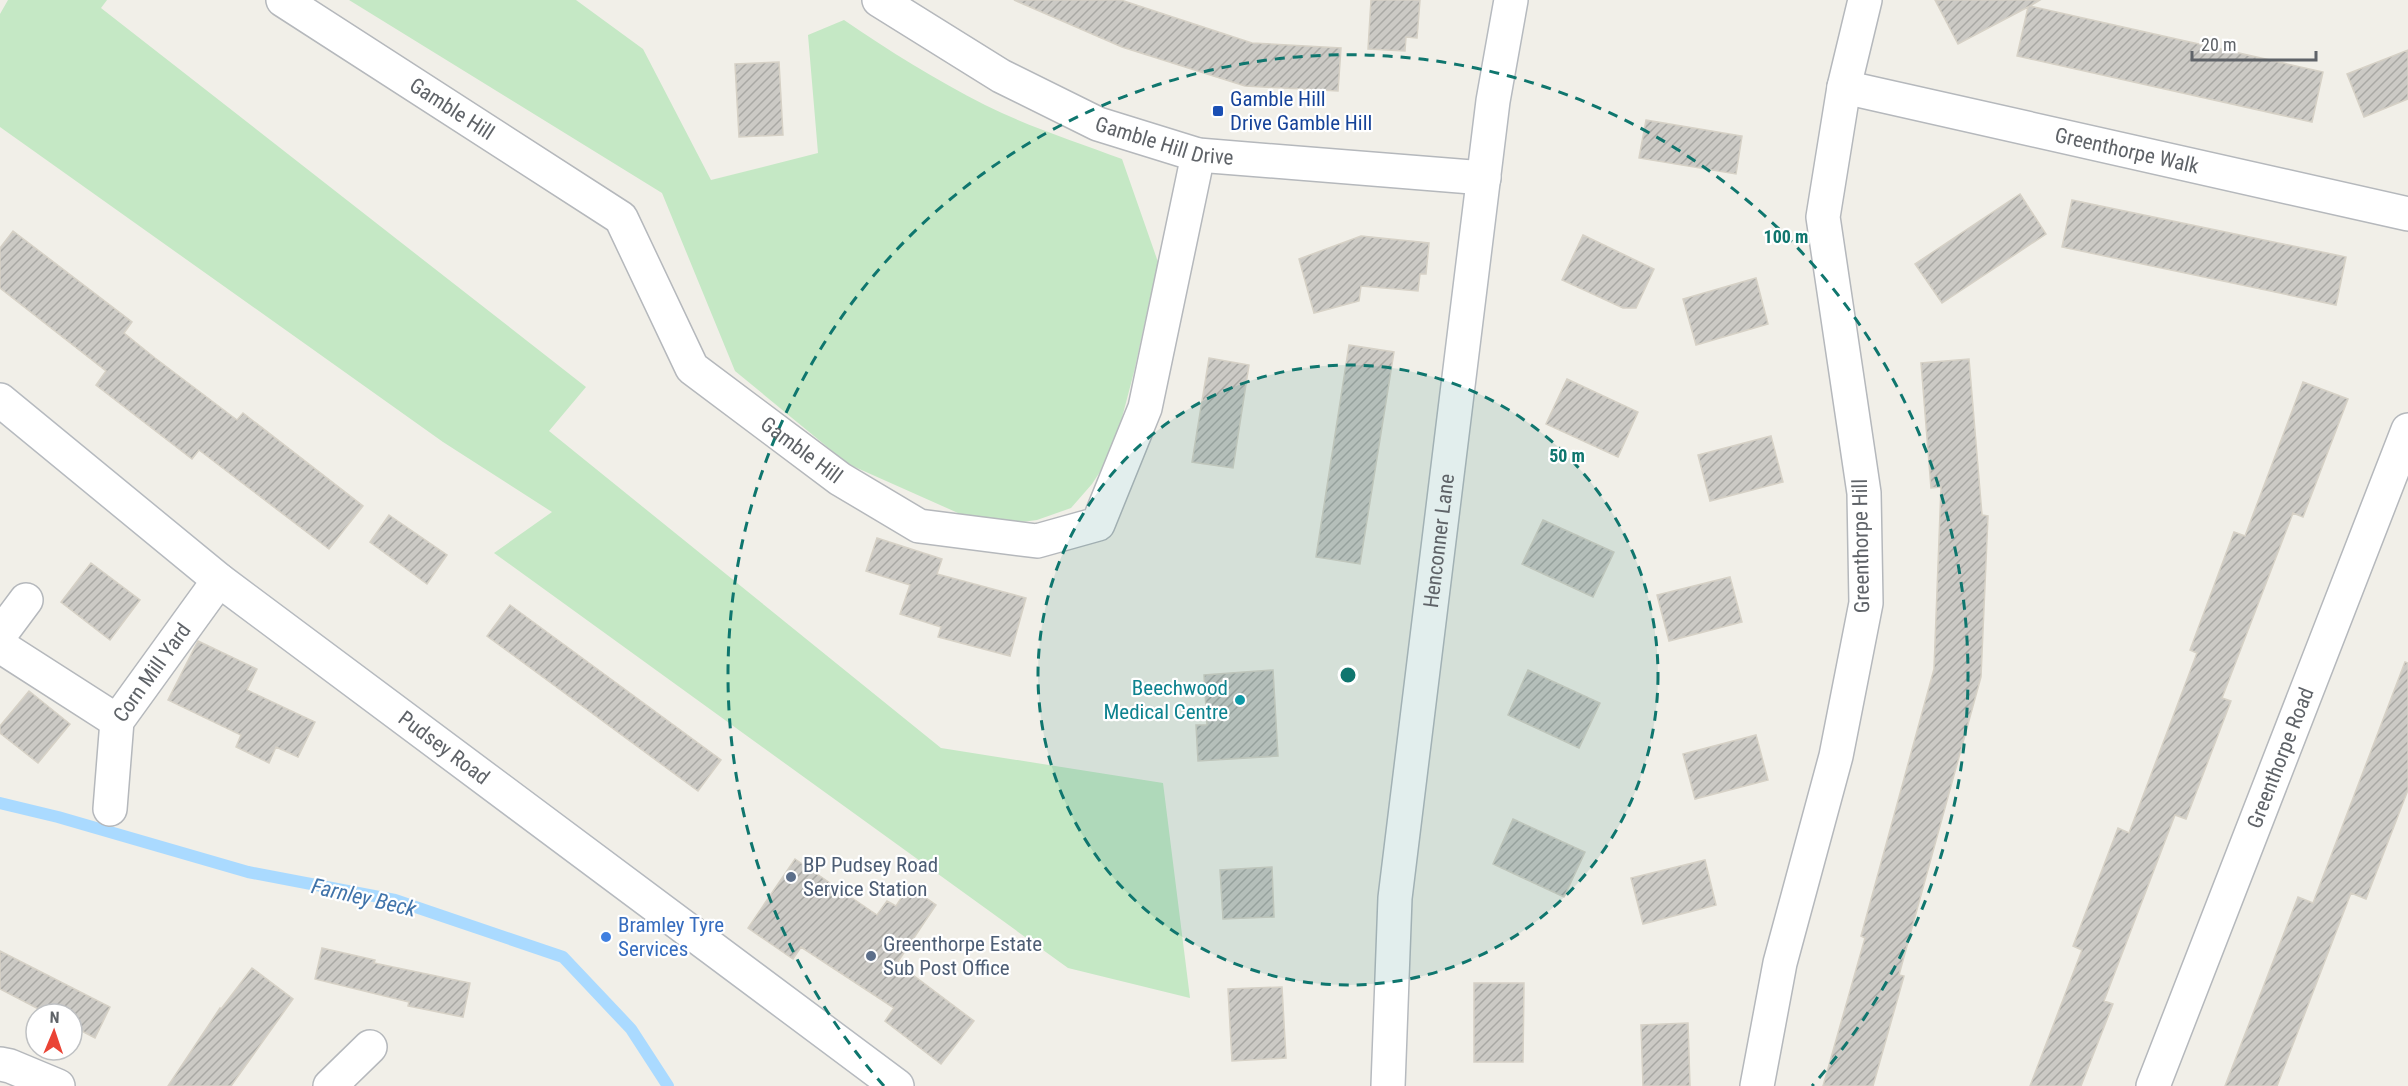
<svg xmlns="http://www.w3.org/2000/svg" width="2408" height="1086" viewBox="0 0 2408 1086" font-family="'Roboto Condensed',sans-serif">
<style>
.green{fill:#c5e8c5}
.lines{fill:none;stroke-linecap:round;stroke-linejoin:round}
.stream{stroke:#aadaff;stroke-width:12}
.building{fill:url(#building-hatch);stroke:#d6d1c6;stroke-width:1.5}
.street-casing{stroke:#b5b8bc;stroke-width:36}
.secondary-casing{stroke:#b6babf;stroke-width:36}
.street{stroke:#fff;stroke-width:33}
.secondary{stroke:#fff;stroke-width:33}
.ring{fill:none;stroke:#0f766e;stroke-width:3;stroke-dasharray:10 8}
.transit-dot{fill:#1a4fb4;stroke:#fff;stroke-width:2}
.culture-dot{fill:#0f9aa8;stroke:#fff;stroke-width:2}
.service-dot{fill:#5c6f8a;stroke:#fff;stroke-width:2}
.shop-dot{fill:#3f7fe0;stroke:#fff;stroke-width:2}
.labels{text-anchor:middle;stroke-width:4.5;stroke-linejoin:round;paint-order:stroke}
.transit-label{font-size:21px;fill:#164399;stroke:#fff;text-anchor:start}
.street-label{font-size:21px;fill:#5f6368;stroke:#fff}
.culture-label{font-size:21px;fill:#0d838f;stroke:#fff;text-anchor:end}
.service-label{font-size:21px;fill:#4e5e75;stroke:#fff;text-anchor:start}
.shop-label{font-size:21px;fill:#366cbe;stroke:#fff;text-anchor:start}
.water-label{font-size:22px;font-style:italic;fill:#4174aa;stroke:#fff}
.centre{fill:#0f766e;stroke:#fff;stroke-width:3}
.ring-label{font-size:18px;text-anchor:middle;font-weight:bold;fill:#0f766e;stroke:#fff;stroke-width:4.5;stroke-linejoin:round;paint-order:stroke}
</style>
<defs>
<pattern id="building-hatch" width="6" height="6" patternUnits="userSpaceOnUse" patternTransform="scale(1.5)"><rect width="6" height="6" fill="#cccac5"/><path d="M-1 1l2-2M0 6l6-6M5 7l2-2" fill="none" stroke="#a9a8a4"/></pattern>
</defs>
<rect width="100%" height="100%" fill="#f1efe8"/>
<path class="green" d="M 8,0 L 107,0 L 101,8 L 586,387 L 549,431 L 941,748 L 1163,783 L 1190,998 L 1068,968 L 494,553 L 552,512 L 443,442 L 0,127 L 0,14 Z
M 349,0 L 576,0 L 643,49 L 711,180 L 818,153 L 808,35 L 844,20 C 889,51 936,80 985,105 C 1029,127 1076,142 1122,159 L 1158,262 L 1134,372 L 1113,452 L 1092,484 L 1071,508 L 1037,520 L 1007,524 L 967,517 L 848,464 L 735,371 L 662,193 Z"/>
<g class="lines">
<path class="stream" d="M 0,803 L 58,817 L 248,872 L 395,900 L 563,957 L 631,1029 L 668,1086"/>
</g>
<path class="building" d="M 1014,0 L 1121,0 L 1252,43 L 1341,48 L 1338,91 L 1245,86 L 1122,47 Z
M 1371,0 L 1420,0 L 1417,38 L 1406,37 L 1405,51 L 1368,49 Z
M 1935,0 L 2040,0 L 2030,6 L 2323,72 L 2312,122 L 2017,56 L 2028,7 L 1958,44 Z
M 2408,50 L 2408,99 L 2364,117 L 2347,74 Z
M 779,62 L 783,135 L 739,137 L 735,64 Z
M 1646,120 L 1742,136 L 1736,174 L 1639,158 Z
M 2020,194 L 2046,234 L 1942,303 L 1915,264 Z
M 2072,200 L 2346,257 L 2336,305 L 2062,247 Z
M 13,231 L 132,322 L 124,333 L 155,358 L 237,420 L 243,413 L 363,506 L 329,549 L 199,450 L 192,459 L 96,385 L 106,371 L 0,288 L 0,248 Z
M 1583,235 L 1654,269 L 1636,308 L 1623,308 L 1562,280 Z
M 1361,236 L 1429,243 L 1426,274 L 1420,274 L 1418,291 L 1361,286 L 1359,301 L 1314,313 L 1299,259 Z
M 1756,278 L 1768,324 L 1696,345 L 1683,299 Z
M 1349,345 L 1394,352 L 1360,564 L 1316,557 Z
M 1209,358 L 1249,365 L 1233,468 L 1192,462 Z
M 1969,359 L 1982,515 L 1988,516 L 1981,677 L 1899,975 L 1904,976 L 1873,1086 L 1823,1086 L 1865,938 L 1861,936 L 1934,669 L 1941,487 L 1931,488 L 1921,363 Z
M 1567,379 L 1638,412 L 1618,457 L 1546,424 Z
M 2303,382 L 2348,399 L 2303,517 L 2293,513 L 2222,698 L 2231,701 L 2186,819 L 2175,815 L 2104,1001 L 2113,1004 L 2081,1086 L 2030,1086 L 2082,950 L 2073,946 L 2118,828 L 2129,833 L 2197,653 L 2190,650 L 2234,532 L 2245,536 Z
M 1771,436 L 1783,482 L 1710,501 L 1698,455 Z
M 389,515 L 447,555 L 427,584 L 370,542 Z
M 1543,520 L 1614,552 L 1593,597 L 1522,564 Z
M 877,538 L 942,559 L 937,574 L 1026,598 L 1010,656 L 938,637 L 941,627 L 900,614 L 910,585 L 866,571 Z
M 91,563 L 140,600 L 110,640 L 61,602 Z
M 1730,577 L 1742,622 L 1669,641 L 1657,595 Z
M 510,605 L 721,760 L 698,791 L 487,636 Z
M 198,641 L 257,669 L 247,690 L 315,722 L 298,757 L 276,747 L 269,763 L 236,747 L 241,735 L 168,700 Z
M 2405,662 L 2408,663 L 2408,790 L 2366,899 L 2351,893 L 2277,1086 L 2225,1086 L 2298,897 L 2313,903 Z
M 1273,670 L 1278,756 L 1198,761 L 1196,725 L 1207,725 L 1204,675 Z
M 1528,670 L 1600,703 L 1579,748 L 1508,715 Z
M 29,691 L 70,724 L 38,763 L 0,733 L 0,726 Z
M 1756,735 L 1768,780 L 1695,799 L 1683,754 Z
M 1513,819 L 1585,852 L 1564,897 L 1493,864 Z
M 795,859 L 877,915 L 887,901 L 896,906 L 909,886 L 936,905 L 897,963 L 974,1021 L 941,1064 L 885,1021 L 894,1008 L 801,947 L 793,959 L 748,928 Z
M 1705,860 L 1716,905 L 1643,924 L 1631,878 Z
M 1272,867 L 1274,917 L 1223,919 L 1220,870 Z
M 322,948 L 375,960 L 374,963 L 470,983 L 463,1017 L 408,1006 L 409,1002 L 315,979 Z
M 0,951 L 110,1007 L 95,1038 L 72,1026 L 72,1014 L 48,1014 L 0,989 Z
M 252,968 L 293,999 L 231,1086 L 168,1086 L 220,1008 L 221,1009 Z
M 1474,983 L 1524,983 L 1523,1062 L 1474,1062 Z
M 1282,987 L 1286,1058 L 1232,1061 L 1228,989 Z
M 1688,1023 L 1690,1086 L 1643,1086 L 1641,1025 Z"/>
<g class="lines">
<g class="street-casing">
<g id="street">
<path id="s1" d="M 283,0 L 621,218 L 692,368 L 840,479 L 919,526 L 1037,541 L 1098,524 L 1145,408 L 1198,155"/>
<path id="s2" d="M 879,0 L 1001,76 L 1098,124 L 1198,155 L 1484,178"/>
<path id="s3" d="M 1844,87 L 2408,214"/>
<path d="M 0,635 L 26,600"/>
<path d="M 0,646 L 117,721"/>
<path id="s4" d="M 110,809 L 117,721 L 219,580"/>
<path d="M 0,1064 L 10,1066 L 58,1086"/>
<path d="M 330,1086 L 370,1047"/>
<path d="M 1757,1086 L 1780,963 L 1836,756 L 1866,603 L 1864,493 L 1823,217 L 1844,87 L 1865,0"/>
<path id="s5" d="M 2153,1086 L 2408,430"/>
</g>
</g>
<g class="secondary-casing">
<g id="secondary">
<path id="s6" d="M 0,400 L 219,580 L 897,1086"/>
<path id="s7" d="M 1388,1086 L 1395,898 L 1493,101 L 1511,0"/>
</g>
</g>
<use href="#street" class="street"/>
<use href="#secondary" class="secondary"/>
</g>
<circle cx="1348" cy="675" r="310" fill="#0f766e" fill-opacity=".12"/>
<g class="ring">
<circle cx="1348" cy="675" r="310"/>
<path d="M884 1086A620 620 0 1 1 1812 1086"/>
</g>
<rect class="transit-dot" x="1212" y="105" width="12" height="12" rx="3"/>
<circle class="culture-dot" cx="1240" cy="700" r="6"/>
<g class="service-dot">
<circle cx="791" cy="877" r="6"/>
<circle cx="871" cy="956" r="6"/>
</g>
<circle class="shop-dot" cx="606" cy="937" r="6"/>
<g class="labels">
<g class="transit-label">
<text x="1230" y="106">Gamble Hill<tspan x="1230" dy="24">Drive Gamble Hill</tspan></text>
</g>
<g class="street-label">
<text dy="7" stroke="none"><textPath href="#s1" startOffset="201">Gamble Hill</textPath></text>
<text dy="7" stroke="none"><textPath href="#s2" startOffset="321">Gamble Hill Drive</textPath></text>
<text dy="7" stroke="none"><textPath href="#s3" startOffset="290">Greenthorpe Walk</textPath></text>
<text dy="7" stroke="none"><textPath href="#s1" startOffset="705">Gamble Hill</textPath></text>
<text dy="7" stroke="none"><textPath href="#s7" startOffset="548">Henconner Lane</textPath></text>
<text transform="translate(1861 546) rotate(-91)" y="7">Greenthorpe Hill</text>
<text dy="7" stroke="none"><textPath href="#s4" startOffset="148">Corn Mill Yard</textPath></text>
<text dy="7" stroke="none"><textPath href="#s6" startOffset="564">Pudsey Road</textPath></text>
<text dy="7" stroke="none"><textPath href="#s5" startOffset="352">Greenthorpe Road</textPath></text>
</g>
<g class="culture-label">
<text x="1228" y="695">Beechwood<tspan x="1228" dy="24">Medical Centre</tspan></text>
</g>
<g class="service-label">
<text x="803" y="872">BP Pudsey Road<tspan x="803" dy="24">Service Station</tspan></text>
<text x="883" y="951">Greenthorpe Estate<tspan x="883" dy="24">Sub Post Office</tspan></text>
</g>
<g class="shop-label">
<text x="618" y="932">Bramley Tyre<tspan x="618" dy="24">Services</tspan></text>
</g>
<g class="water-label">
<text transform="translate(364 897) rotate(13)" y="8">Farnley Beck</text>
</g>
</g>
<circle cx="1348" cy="675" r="9" class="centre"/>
<g class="ring-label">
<text x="1786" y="243">100 m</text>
<text x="1567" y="462">50 m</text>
</g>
<g transform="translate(54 1032) rotate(2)"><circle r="28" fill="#ffffff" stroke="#bfc1c3" stroke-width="1.5"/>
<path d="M0-4.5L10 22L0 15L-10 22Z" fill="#ea4335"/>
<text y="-9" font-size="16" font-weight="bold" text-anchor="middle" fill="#5f6368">N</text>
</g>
<path d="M2192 51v9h124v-9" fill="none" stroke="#5f6368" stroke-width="3"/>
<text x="2201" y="51" font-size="18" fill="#5f6368" stroke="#ffffff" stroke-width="4.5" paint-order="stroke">20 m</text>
</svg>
